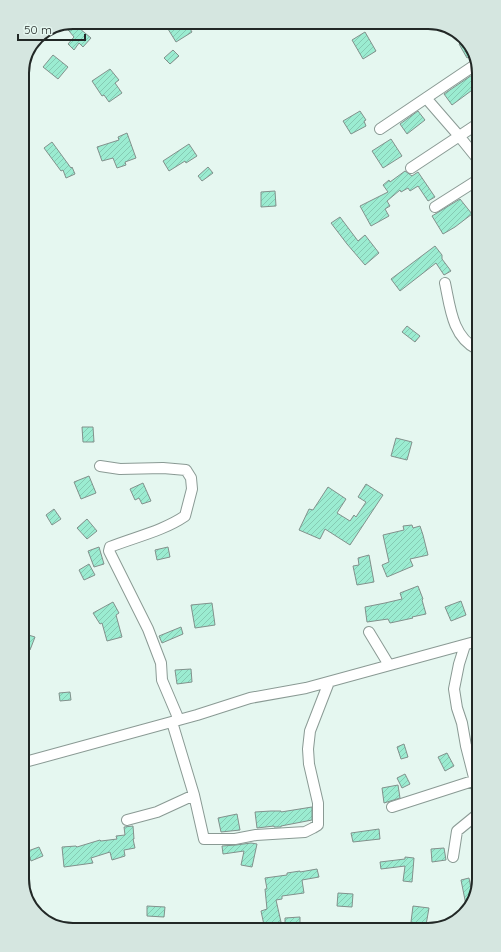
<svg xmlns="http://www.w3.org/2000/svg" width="501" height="952" viewBox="0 0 501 952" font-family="Quicksand,sans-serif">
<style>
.building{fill:url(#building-hatch);stroke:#82918c}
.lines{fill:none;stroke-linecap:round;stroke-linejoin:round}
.minor-casing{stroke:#8a9a94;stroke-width:12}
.minor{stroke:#fff;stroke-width:10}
.rim{fill:none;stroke:#222826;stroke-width:2}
</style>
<defs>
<pattern id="building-hatch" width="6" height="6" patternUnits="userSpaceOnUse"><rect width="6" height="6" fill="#9becd1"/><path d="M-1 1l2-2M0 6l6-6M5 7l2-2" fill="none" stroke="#85cab3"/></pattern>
</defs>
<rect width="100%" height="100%" fill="#e5f7f0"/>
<path class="building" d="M 74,22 L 79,28 L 91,38 L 83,47 L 79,43 L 74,50 L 68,44 L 74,37 L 65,26 Z
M 180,22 L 186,22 L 192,32 L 176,42 L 168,29 Z
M 365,32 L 376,51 L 363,59 L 352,40 Z
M 464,40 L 475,53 L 467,58 L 459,44 Z
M 173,50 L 179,56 L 170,64 L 164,58 Z
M 53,55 L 68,67 L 58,79 L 43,67 Z
M 110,69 L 119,80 L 115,83 L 122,93 L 109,102 L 104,95 L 102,96 L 92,81 Z
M 475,73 L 475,88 L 452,105 L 444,94 Z
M 360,111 L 366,120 L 364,121 L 366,126 L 351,134 L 343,121 Z
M 418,111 L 425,120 L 407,134 L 400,124 Z
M 127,133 L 136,158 L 125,162 L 126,165 L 117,168 L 113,158 L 102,161 L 97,147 L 119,140 L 118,137 Z
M 391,139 L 402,156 L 383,168 L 372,151 Z
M 52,142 L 71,168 L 72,167 L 75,174 L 66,178 L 63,170 L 61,171 L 44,148 Z
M 189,144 L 197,156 L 186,163 L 185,161 L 169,171 L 163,161 Z
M 208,167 L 213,173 L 202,181 L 198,176 Z
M 405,171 L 412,176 L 418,172 L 435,197 L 428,201 L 418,186 L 410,191 L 408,188 L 401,192 L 400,190 L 387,201 L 390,206 L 385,209 L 389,216 L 371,226 L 360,206 L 388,192 L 383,185 L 389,180 L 390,182 Z
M 275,191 L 276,206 L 261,207 L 261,192 Z
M 460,199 L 472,214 L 455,227 L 443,234 L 432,216 Z
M 340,217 L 358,241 L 365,235 L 379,253 L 365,265 L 347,244 L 331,223 Z
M 435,246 L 442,255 L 442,259 L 451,271 L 444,275 L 436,263 L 400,291 L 391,279 Z
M 407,326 L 420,336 L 415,342 L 402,332 Z
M 82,427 L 93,427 L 94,442 L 83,442 Z
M 396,438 L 412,442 L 407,460 L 391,456 Z
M 89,476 L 96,493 L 81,499 L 74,482 Z
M 143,483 L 151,501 L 142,504 L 139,498 L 135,500 L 130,489 Z
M 366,484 L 383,495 L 350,545 L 325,529 L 320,539 L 299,530 L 309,509 L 313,510 L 328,487 L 346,499 L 337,513 L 350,521 L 354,515 L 356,517 L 366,502 L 358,497 Z
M 54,509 L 61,519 L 52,525 L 46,515 Z
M 87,519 L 97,531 L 87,539 L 77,528 Z
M 412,525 L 413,528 L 420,526 L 423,535 L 428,555 L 410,559 L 413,566 L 387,577 L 382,565 L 389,562 L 383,535 L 404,530 L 403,526 Z
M 99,547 L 104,564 L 94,567 L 88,551 Z
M 168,547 L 170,557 L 157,560 L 155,550 Z
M 369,555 L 374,582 L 357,585 L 353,566 L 359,565 L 358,558 Z
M 89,564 L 95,575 L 84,580 L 79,570 Z
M 418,586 L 423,599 L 422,600 L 426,614 L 412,617 L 413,618 L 390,623 L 388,619 L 367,622 L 365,607 L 385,603 L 402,599 L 400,593 Z
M 461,601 L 466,615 L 451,621 L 445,607 Z
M 113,602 L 119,613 L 116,615 L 122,637 L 107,641 L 102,623 L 100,624 L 93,613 Z
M 212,603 L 215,625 L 195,628 L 191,605 Z
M 181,627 L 183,634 L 162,643 L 159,636 Z
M 25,634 L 35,637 L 30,650 L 25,649 Z
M 191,669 L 192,682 L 177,684 L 175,670 Z
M 70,692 L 71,700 L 60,701 L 59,693 Z
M 404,744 L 408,757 L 401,759 L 397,747 Z
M 447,753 L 454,766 L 445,771 L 438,757 Z
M 405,774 L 410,784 L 402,788 L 397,778 Z
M 398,785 L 400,798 L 384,803 L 382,788 Z
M 312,807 L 312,820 L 281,826 L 281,827 L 274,827 L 274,826 L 257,828 L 255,812 L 271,811 L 281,811 L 281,812 Z
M 237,814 L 240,830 L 221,832 L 218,818 Z
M 133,826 L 134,839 L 133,839 L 135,848 L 124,850 L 125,856 L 112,860 L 110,852 L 91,858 L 93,863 L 64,867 L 62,847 L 76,846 L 77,847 L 100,840 L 101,841 L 117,839 L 116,836 L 125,835 L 124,827 Z
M 379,829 L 380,839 L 353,842 L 351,833 Z
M 251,843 L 257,844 L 252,867 L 241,865 L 244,851 L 223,854 L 222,846 L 236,845 Z
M 39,847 L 43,856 L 31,861 L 28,851 Z
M 444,848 L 446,860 L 432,862 L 431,849 Z
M 405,857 L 414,858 L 412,882 L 403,881 L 405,866 L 381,869 L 380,862 L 405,859 Z
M 317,869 L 319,877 L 302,880 L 304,893 L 282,896 L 282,899 L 276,900 L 281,922 L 264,925 L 261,911 L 267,909 L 265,889 L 267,889 L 265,878 L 287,875 L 287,873 L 300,871 L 300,872 Z
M 469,878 L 473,899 L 470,907 L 467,910 L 461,880 Z
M 338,893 L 353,894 L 352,907 L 337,906 Z
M 147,906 L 165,907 L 164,917 L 147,916 Z
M 413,906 L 429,908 L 426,925 L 411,922 Z
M 300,917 L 300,928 L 285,928 L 285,918 Z"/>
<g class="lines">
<g class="minor-casing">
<path id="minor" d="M 426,98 L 459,136 L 476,157
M 380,129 L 475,65
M 411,168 L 476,125
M 435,207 L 476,181
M 445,283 C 450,306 452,337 477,349
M 100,466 L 120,469 L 163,468 L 186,470 L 191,478 L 192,489 L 185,516 C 163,531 135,537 110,547 L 109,551 L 148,629 L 161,663 L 162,680 L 179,720
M 369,632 L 389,665
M 465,645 L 459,664 L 454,689 L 457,708 L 462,723 L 466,746 L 479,797
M 172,722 L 194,795 L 204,839 L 235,839 L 256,835 L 305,832 L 313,828 L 318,825 L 318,803 L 309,764 L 308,749 L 310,731 L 329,682
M 25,762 L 197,715 L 250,698 L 306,688 L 478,641
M 392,807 L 479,779
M 127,820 L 157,812 L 194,795
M 453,857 L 457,831 L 479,813"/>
</g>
<use href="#minor" class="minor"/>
</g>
<path d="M0 0H501V952H0ZM73 29H428A44 44 0 0 1 472 73V879A44 44 0 0 1 428 923H73A44 44 0 0 1 29 879V73A44 44 0 0 1 73 29Z" fill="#d5e6e0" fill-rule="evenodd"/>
<path class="rim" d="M73 29H428A44 44 0 0 1 472 73V879A44 44 0 0 1 428 923H73A44 44 0 0 1 29 879V73A44 44 0 0 1 73 29Z"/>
<path d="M18 34v6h67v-6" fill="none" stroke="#222826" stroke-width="2"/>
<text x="24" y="34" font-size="12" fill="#222826" stroke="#e5f7f0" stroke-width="3" paint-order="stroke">50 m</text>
</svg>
